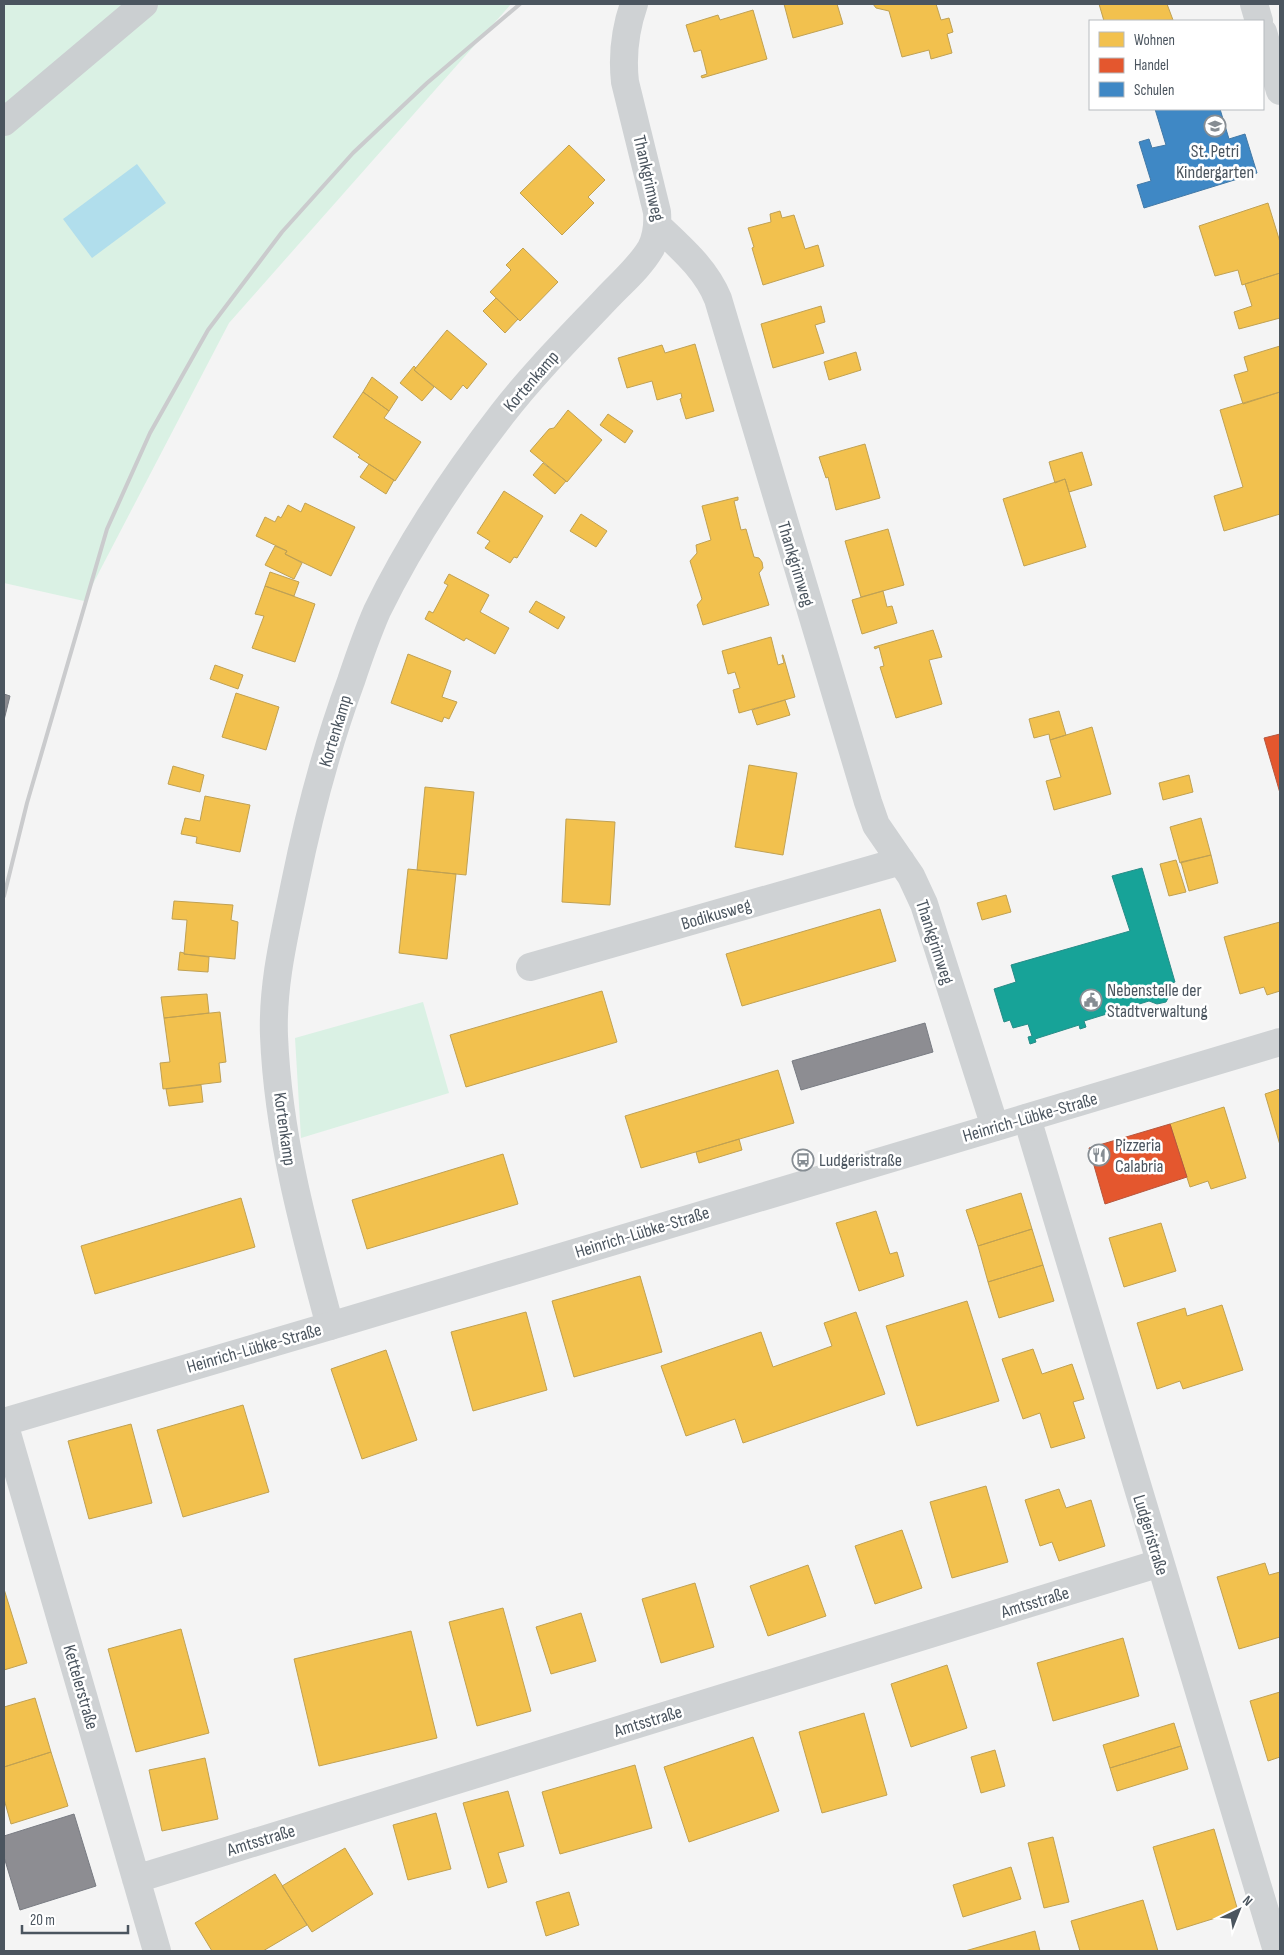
<svg xmlns="http://www.w3.org/2000/svg" width="1284" height="1955" viewBox="0 0 1284 1955" font-family="'Sofia Sans Condensed',sans-serif">
<style>
.green{fill:#daf1e4}
.water{fill:#b1deec}
.homes{fill:#f2c14e;stroke:#c0a153}
.shops{fill:#e4572e;stroke:#b6563d}
.schools{fill:#3f88c5;stroke:#4379a6}
.public{fill:#17a398;stroke:#278c87}
.industry{fill:#8d8d92;stroke:#797c83}
.lines{fill:none;stroke-linecap:round;stroke-linejoin:round}
.minor{stroke:#cfd2d4;stroke-width:28}
.tertiary{stroke:#cfd2d4;stroke-width:28}
.primary{stroke:#cbcfd1;stroke-width:28}
.rail{stroke:#cacbcd;stroke-width:4}
.labels{text-anchor:middle;stroke-width:5;stroke-linejoin:round;paint-order:stroke}
.poi-label{font-size:18px;fill:#4b555f;stroke:#fff;text-anchor:start}
.street-label{font-size:18px;fill:#4b555f;stroke:#fff}
</style>
<rect width="100%" height="100%" fill="#f4f4f4"/>
<path class="green" d="M 4,4 L 511,4 L 229,323 L 84,601 L 4,583 Z
M 423,1002 L 449,1093 L 301,1138 L 295,1038 Z"/>
<path class="water" d="M 137,164 L 166,203 L 92,258 L 63,219 Z"/>
<path class="homes" d="M 784,4 L 837,4 L 843,24 L 793,38 Z
M 873,4 L 936,4 L 941,20 L 949,18 L 953,32 L 947,34 L 952,53 L 931,59 L 929,50 L 902,57 L 889,11 L 876,8 Z
M 1099,4 L 1167,4 L 1173,20 L 1104,21 Z
M 753,10 L 767,59 L 702,78 L 701,76 L 707,74 L 701,50 L 694,52 L 686,25 L 718,15 L 720,20 Z
M 569,145 L 605,180 L 588,197 L 594,203 L 562,235 L 520,193 Z
M 1268,203 L 1280,242 L 1280,273 L 1242,285 L 1238,270 L 1215,276 L 1199,226 Z
M 780,211 L 782,218 L 794,215 L 805,249 L 818,245 L 824,266 L 763,285 L 752,248 L 754,247 L 748,228 L 771,222 L 770,214 Z
M 523,248 L 558,282 L 520,321 L 490,292 L 511,270 L 506,265 Z
M 1280,273 L 1280,318 L 1239,329 L 1234,312 L 1252,306 L 1245,284 Z
M 496,298 L 518,319 L 505,333 L 483,311 Z
M 821,306 L 825,322 L 815,325 L 824,353 L 773,368 L 761,324 Z
M 447,330 L 487,364 L 467,389 L 463,385 L 451,400 L 414,370 Z
M 695,344 L 714,411 L 686,419 L 680,399 L 682,398 L 681,393 L 657,400 L 652,381 L 627,388 L 618,358 L 662,345 L 665,353 Z
M 1280,346 L 1280,392 L 1243,404 L 1234,375 L 1248,371 L 1244,357 Z
M 856,352 L 861,370 L 829,380 L 824,362 Z
M 414,366 L 416,368 L 414,370 L 434,387 L 422,401 L 400,383 Z
M 372,377 L 398,397 L 389,411 L 363,392 Z
M 363,392 L 389,411 L 384,418 L 421,442 L 395,481 L 358,457 L 360,455 L 333,437 Z
M 1280,392 L 1280,514 L 1224,531 L 1214,496 L 1243,487 L 1220,410 Z
M 568,410 L 602,440 L 567,482 L 530,451 L 549,429 L 554,428 Z
M 608,414 L 633,431 L 625,443 L 600,425 Z
M 865,444 L 880,498 L 836,510 L 828,477 L 826,478 L 819,457 Z
M 1082,452 L 1092,485 L 1069,492 L 1065,479 L 1055,483 L 1049,462 Z
M 543,463 L 566,481 L 555,494 L 533,475 Z
M 369,464 L 394,480 L 386,494 L 360,477 Z
M 1065,479 L 1086,547 L 1024,566 L 1003,499 Z
M 504,491 L 543,516 L 517,558 L 514,557 L 510,563 L 485,548 L 490,541 L 477,533 Z
M 738,497 L 738,500 L 734,501 L 741,530 L 746,529 L 754,557 L 759,558 L 762,562 L 763,568 L 759,573 L 769,605 L 703,625 L 697,605 L 702,599 L 690,561 L 697,553 L 696,545 L 711,540 L 702,506 Z
M 305,503 L 355,527 L 331,576 L 285,554 L 287,551 L 256,536 L 265,517 L 275,522 L 278,516 L 281,518 L 288,505 L 301,512 Z
M 581,514 L 607,531 L 596,547 L 570,531 Z
M 888,529 L 904,585 L 861,597 L 845,541 Z
M 275,546 L 287,551 L 285,554 L 302,563 L 294,579 L 265,565 Z
M 270,572 L 299,582 L 294,596 L 265,586 Z
M 449,574 L 489,595 L 480,612 L 509,628 L 495,654 L 466,638 L 464,641 L 425,619 L 429,611 L 433,613 L 448,585 L 444,583 Z
M 265,586 L 315,604 L 295,662 L 252,648 L 264,616 L 255,614 Z
M 883,591 L 887,607 L 892,606 L 897,623 L 862,634 L 852,600 Z
M 536,601 L 565,617 L 558,629 L 529,612 Z
M 933,630 L 942,657 L 929,660 L 942,704 L 896,718 L 880,667 L 884,666 L 879,647 L 875,649 L 874,647 Z
M 771,637 L 778,665 L 784,663 L 782,655 L 783,655 L 795,697 L 739,713 L 733,690 L 740,688 L 735,672 L 728,674 L 722,651 Z
M 408,654 L 451,671 L 442,697 L 457,702 L 449,719 L 444,717 L 442,722 L 391,703 Z
M 215,665 L 243,675 L 238,689 L 210,679 Z
M 236,693 L 279,707 L 266,750 L 222,737 Z
M 785,700 L 790,715 L 757,725 L 752,710 Z
M 1059,711 L 1066,735 L 1050,740 L 1049,734 L 1034,738 L 1029,719 Z
M 1092,727 L 1111,794 L 1054,810 L 1046,781 L 1061,777 L 1050,740 Z
M 749,765 L 797,773 L 783,855 L 735,847 Z
M 173,766 L 204,775 L 200,792 L 168,784 Z
M 1189,775 L 1193,792 L 1163,800 L 1159,783 Z
M 425,787 L 474,792 L 466,875 L 417,870 Z
M 205,796 L 250,805 L 240,852 L 196,843 L 197,837 L 181,834 L 185,818 L 200,821 Z
M 1201,818 L 1211,855 L 1180,863 L 1170,827 Z
M 566,819 L 615,822 L 610,905 L 562,902 Z
M 1211,855 L 1218,883 L 1189,891 L 1181,862 Z
M 1176,860 L 1186,892 L 1169,896 L 1160,864 Z
M 408,869 L 456,874 L 447,959 L 399,953 Z
M 1006,895 L 1011,912 L 982,920 L 977,903 Z
M 174,901 L 233,905 L 231,920 L 238,922 L 235,959 L 184,954 L 187,920 L 172,919 Z
M 880,909 L 896,961 L 742,1006 L 726,954 Z
M 1280,922 L 1280,991 L 1267,995 L 1264,987 L 1240,994 L 1224,937 Z
M 180,952 L 184,953 L 184,954 L 209,957 L 208,972 L 178,970 Z
M 602,991 L 617,1042 L 466,1087 L 450,1035 Z
M 207,994 L 209,1013 L 164,1018 L 161,997 Z
M 220,1012 L 226,1062 L 219,1063 L 221,1082 L 163,1089 L 160,1063 L 170,1062 L 164,1018 Z
M 778,1070 L 794,1123 L 641,1168 L 625,1116 Z
M 201,1085 L 203,1102 L 169,1106 L 166,1089 Z
M 1280,1089 L 1280,1145 L 1265,1094 Z
M 1224,1107 L 1246,1178 L 1211,1189 L 1208,1181 L 1190,1187 L 1170,1124 Z
M 739,1139 L 742,1150 L 699,1163 L 696,1152 Z
M 503,1154 L 518,1204 L 367,1249 L 352,1200 Z
M 1021,1193 L 1032,1229 L 978,1246 L 966,1210 Z
M 241,1198 L 255,1247 L 95,1294 L 81,1246 Z
M 876,1211 L 890,1254 L 897,1252 L 904,1276 L 859,1291 L 836,1223 Z
M 1161,1223 L 1176,1271 L 1124,1287 L 1109,1238 Z
M 1032,1229 L 1043,1265 L 988,1282 L 978,1246 Z
M 1043,1265 L 1054,1301 L 999,1318 L 988,1282 Z
M 640,1276 L 662,1352 L 574,1377 L 552,1301 Z
M 967,1301 L 999,1401 L 917,1426 L 886,1326 Z
M 1222,1305 L 1243,1370 L 1183,1389 L 1180,1381 L 1157,1389 L 1137,1323 L 1185,1308 L 1187,1316 Z
M 526,1312 L 547,1390 L 473,1411 L 451,1332 Z
M 856,1312 L 885,1394 L 743,1443 L 735,1419 L 686,1436 L 661,1366 L 761,1332 L 773,1367 L 832,1346 L 824,1323 Z
M 1033,1349 L 1042,1374 L 1072,1364 L 1084,1399 L 1073,1402 L 1085,1438 L 1051,1448 L 1040,1413 L 1023,1419 L 1002,1359 Z
M 386,1350 L 417,1440 L 362,1459 L 331,1369 Z
M 243,1405 L 269,1492 L 183,1517 L 157,1430 Z
M 131,1424 L 152,1503 L 89,1519 L 68,1441 Z
M 986,1486 L 1008,1562 L 952,1578 L 930,1502 Z
M 1059,1489 L 1066,1508 L 1091,1500 L 1105,1546 L 1059,1561 L 1052,1542 L 1040,1546 L 1025,1500 Z
M 902,1530 L 922,1588 L 875,1604 L 855,1546 Z
M 1265,1563 L 1269,1575 L 1280,1572 L 1280,1637 L 1239,1649 L 1217,1577 Z
M 808,1565 L 826,1616 L 768,1636 L 750,1586 Z
M 695,1583 L 714,1647 L 661,1663 L 642,1599 Z
M 4,1589 L 27,1663 L 4,1670 Z
M 503,1608 L 531,1711 L 477,1726 L 449,1622 Z
M 581,1613 L 596,1661 L 551,1674 L 536,1627 Z
M 181,1629 L 209,1733 L 136,1752 L 108,1649 Z
M 411,1631 L 437,1738 L 319,1766 L 294,1659 Z
M 1123,1638 L 1139,1696 L 1053,1721 L 1037,1663 Z
M 947,1665 L 967,1728 L 911,1747 L 891,1684 Z
M 1280,1692 L 1280,1757 L 1268,1761 L 1250,1701 Z
M 35,1698 L 51,1752 L 4,1767 L 4,1707 Z
M 864,1713 L 887,1795 L 822,1813 L 799,1732 Z
M 1174,1723 L 1181,1746 L 1110,1768 L 1103,1745 Z
M 753,1737 L 779,1811 L 689,1842 L 664,1767 Z
M 1181,1746 L 1188,1769 L 1117,1791 L 1110,1768 Z
M 995,1750 L 1005,1786 L 981,1793 L 971,1757 Z
M 51,1752 L 68,1806 L 11,1824 L 4,1799 L 4,1767 Z
M 205,1758 L 218,1819 L 162,1831 L 149,1770 Z
M 635,1765 L 652,1828 L 560,1854 L 542,1792 Z
M 508,1791 L 524,1846 L 498,1853 L 507,1882 L 488,1888 L 463,1803 Z
M 436,1813 L 451,1869 L 408,1880 L 393,1825 Z
M 1214,1829 L 1238,1911 L 1177,1930 L 1153,1847 Z
M 1053,1837 L 1069,1902 L 1044,1908 L 1028,1843 Z
M 345,1848 L 373,1894 L 312,1932 L 282,1886 Z
M 1011,1867 L 1021,1899 L 963,1917 L 953,1885 Z
M 275,1874 L 307,1925 L 263,1951 L 212,1951 L 195,1923 Z
M 569,1892 L 579,1925 L 546,1936 L 536,1902 Z
M 1143,1900 L 1158,1951 L 1080,1951 L 1071,1921 Z
M 1035,1931 L 1040,1951 L 965,1951 Z"/>
<path class="shops" d="M 1280,734 L 1280,793 L 1264,738 Z
M 1170,1124 L 1187,1177 L 1105,1204 L 1089,1148 Z"/>
<path class="schools" d="M 1155,109 L 1220,109 L 1229,139 L 1245,134 L 1257,173 L 1144,208 L 1137,185 L 1151,181 L 1139,142 L 1149,139 L 1152,148 L 1166,145 Z"/>
<path class="public" d="M 1142,868 L 1175,982 L 1168,984 L 1171,992 L 1166,1002 L 1157,1004 L 1149,1001 L 1084,1021 L 1086,1027 L 1080,1029 L 1079,1025 L 1035,1039 L 1036,1042 L 1030,1044 L 1028,1037 L 1032,1036 L 1028,1024 L 1013,1028 L 1010,1020 L 1004,1022 L 994,989 L 1016,982 L 1011,965 L 1130,931 L 1112,876 Z"/>
<path class="industry" d="M 4,694 L 10,696 L 4,720 Z
M 925,1023 L 933,1052 L 801,1090 L 792,1061 Z
M 74,1814 L 96,1886 L 20,1910 L 4,1857 L 4,1836 Z"/>
<g class="lines">
<path class="minor" d="M 1254,4 L 1259,21
M 1263,32 L 1280,91
M 658,226 C 681,248 706,269 718,299 L 868,802 L 876,825 L 911,876 L 924,904 L 995,1127
M 530,967 L 901,861
M 1027,1118 L 1277,1951
M 330,1326 C 304,1230 278,1135 274,1036 C 272,984 285,933 295,883 C 309,814 327,746 351,681 C 359,657 367,634 377,611 C 411,541 455,475 503,413 C 534,373 571,336 606,299 C 621,283 640,267 651,248 C 657,236 658,225 657,212 L 625,82 C 622,55 625,30 634,4
M 4,1423 L 157,1951
M 136,1879 L 1160,1563"/>
<path class="tertiary" d="M 4,1422 L 330,1326 L 1280,1042"/>
<path class="primary" d="M 4,122 L 144,4"/>
<path class="rail" d="M 4,896 L 27,803 L 107,529 L 150,433 L 208,330 L 282,232 L 353,153 L 427,83 L 520,4"/>
</g>
<defs>
<g id="school-ring" transform="scale(1.125)"><circle r="9.5" fill="#fff" stroke="#868d93" stroke-width="1.5"/><path d="M0-5L7-2L0 1L-7-2ZM-4 1L0 2.5L4 1V4Q0 6-4 4Z" fill="#868d93"/></g>
<g id="civic-ring" transform="scale(1.125)"><circle r="9.5" fill="#fff" stroke="#868d93" stroke-width="1.5"/><path d="M-.6-6.5H3V-4.5H.6V-3L4-1V1h2V6H-6V1h2V-1L-.6-3ZM-1.2 2.5V6h2.4V2.5Z" fill="#868d93"/></g>
<g id="restaurant-ring" transform="scale(1.125)"><circle r="9.5" fill="#fff" stroke="#868d93" stroke-width="1.5"/><path d="M-5-6h1v4h1v-4h1v4h1v-4h1v5L-1.5 .5V6h-2V.5L-5-1ZM5-6V6H3V1.5H1.5Q1.5-4 5-6Z" fill="#868d93"/></g>
<g id="bus-ring" transform="scale(1.125)"><circle r="9.5" fill="#fff" stroke="#868d93" stroke-width="1.5"/><path d="M-5-6H5V4H4V6H2V4H-2V6H-4V4H-5ZM-3.5-4V0h7V-4ZM-3.5 1.2v1.5H-2V1.2ZM2 1.2v1.5H3.5V1.2Z" fill="#868d93"/></g>
</defs>
<g fill-rule="evenodd">
<use href="#school-ring" x="1215" y="126"/>
<use href="#civic-ring" x="1091" y="1000"/>
<use href="#restaurant-ring" x="1099" y="1155"/>
<use href="#bus-ring" x="803" y="1160"/>
</g>
<g class="labels">
<g class="poi-label">
<text x="1215" y="157" text-anchor="middle">St. Petri<tspan x="1215" dy="21">Kindergarten</tspan></text>
<text x="1107" y="996">Nebenstelle der<tspan x="1107" dy="21">Stadtverwaltung</tspan></text>
<text x="1115" y="1151">Pizzeria<tspan x="1115" dy="21">Calabria</tspan></text>
<text x="819" y="1166">Ludgeristraße</text>
</g>
<g class="street-label">
<text transform="translate(649 178) rotate(77)" y="6">Thankgrimweg</text>
<text transform="translate(531 381) rotate(-49)" y="6">Kortenkamp</text>
<text transform="translate(796 564) rotate(73)" y="6">Thankgrimweg</text>
<text transform="translate(335 731) rotate(-73)" y="6">Kortenkamp</text>
<text transform="translate(716 914) rotate(-16)" y="6">Bodikusweg</text>
<text transform="translate(935 942) rotate(72)" y="6">Thankgrimweg</text>
<text transform="translate(1030 1117) rotate(-16)" y="6">Heinrich-Lübke-Straße</text>
<text transform="translate(285 1129) rotate(82)" y="6">Kortenkamp</text>
<text transform="translate(642 1232) rotate(-17)" y="6">Heinrich-Lübke-Straße</text>
<text transform="translate(254 1348) rotate(-16)" y="6">Heinrich-Lübke-Straße</text>
<text transform="translate(1151 1535) rotate(73)" y="6">Ludgeristraße</text>
<text transform="translate(1035 1602) rotate(-17)" y="6">Amtsstraße</text>
<text transform="translate(81 1687) rotate(74)" y="6">Kettelerstraße</text>
<text transform="translate(648 1721) rotate(-17)" y="6">Amtsstraße</text>
<text transform="translate(261 1840) rotate(-17)" y="6">Amtsstraße</text>
</g>
</g>
<rect width="1284" height="1955" fill="none" stroke="#4b555f" stroke-width="10"/>
<rect x="1089" y="20" width="175" height="90" fill="#ffffff" stroke="#b7bbbf"/>
<rect x="1099" y="32" width="25" height="15" fill="#f2c14e" stroke="#b7bbbf"/>
<text x="1134" y="45" font-size="15" fill="#4b555f">Wohnen</text>
<rect x="1099" y="58" width="25" height="15" fill="#e4572e" stroke="#b7bbbf"/>
<text x="1134" y="70" font-size="15" fill="#4b555f">Handel</text>
<rect x="1099" y="82" width="25" height="15" fill="#3f88c5" stroke="#b7bbbf"/>
<text x="1134" y="95" font-size="15" fill="#4b555f">Schulen</text>
<g transform="translate(1239 1910) rotate(43)" stroke="#ffffff" stroke-width="4" paint-order="stroke">
<path d="M0-4L9 19L0 12L-9 19Z" fill="#4b555f"/>
<text y="-8" font-size="14" font-weight="bold" text-anchor="middle" fill="#4b555f">N</text>
</g>
<path d="M22 1925v8h106v-8" fill="none" stroke="#4b555f" stroke-width="2.5"/>
<text x="30" y="1925" font-size="15" fill="#4b555f" stroke="#ffffff" stroke-width="4" paint-order="stroke">20 m</text>
</svg>
